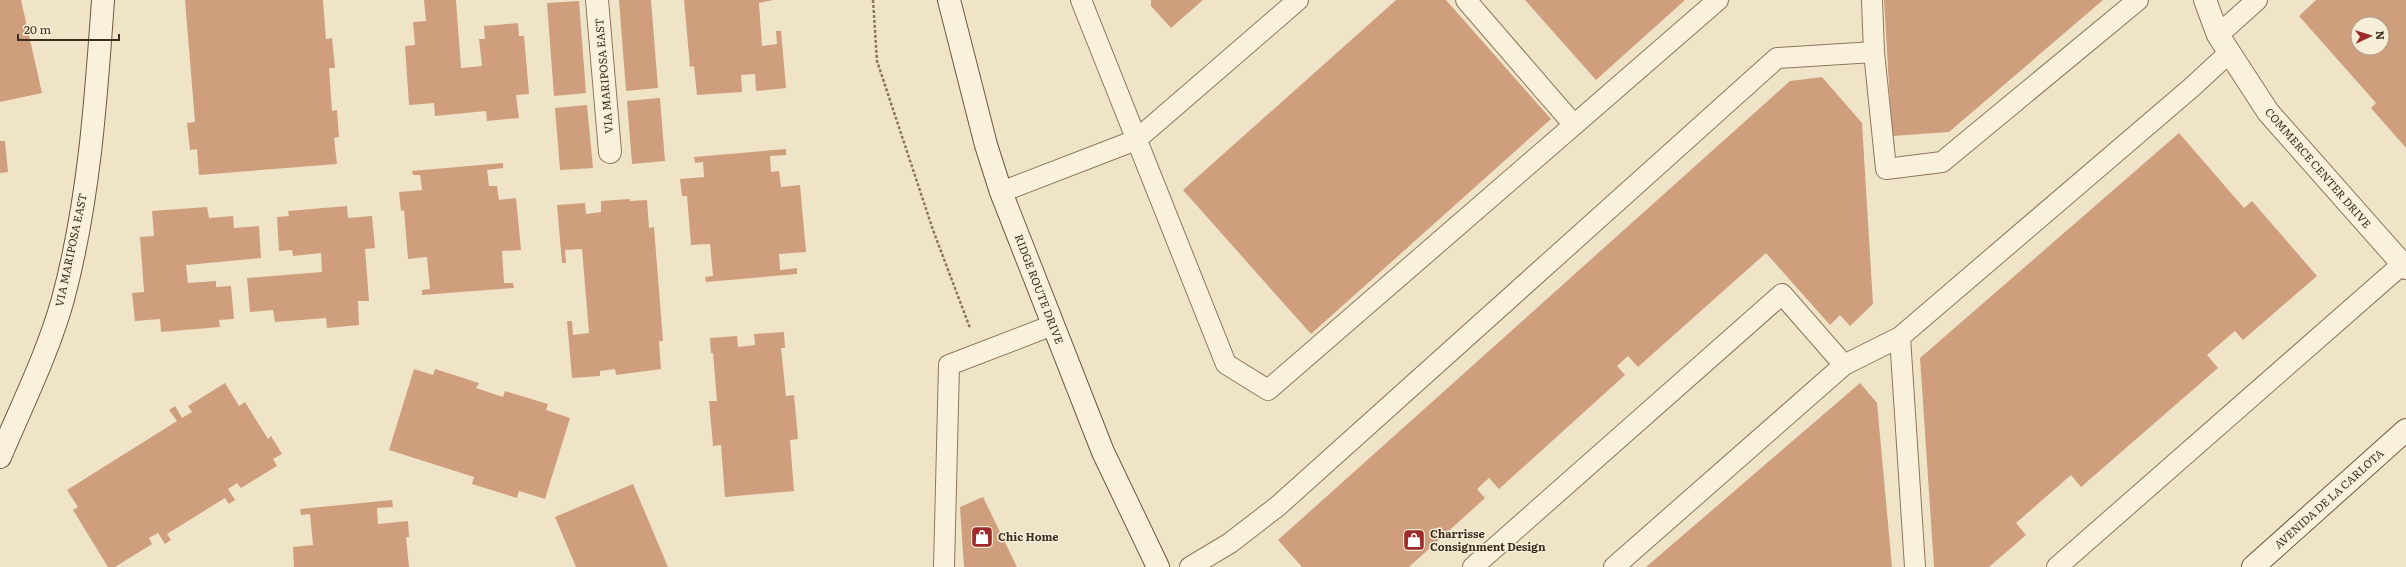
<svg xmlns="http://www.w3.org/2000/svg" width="2406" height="567" viewBox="0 0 2406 567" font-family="Literata,serif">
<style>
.building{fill:#cf9f7d;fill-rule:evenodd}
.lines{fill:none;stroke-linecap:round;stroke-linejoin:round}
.lane-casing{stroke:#8d765c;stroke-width:22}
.street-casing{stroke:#8d765c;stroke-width:24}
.secondary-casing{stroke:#6f573f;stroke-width:24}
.path{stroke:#8d765c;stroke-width:2.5;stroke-dasharray:3 2;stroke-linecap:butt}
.lane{stroke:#faf1dc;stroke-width:20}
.street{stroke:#faf1dc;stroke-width:22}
.secondary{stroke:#faf1dc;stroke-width:22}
.labels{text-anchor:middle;stroke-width:3;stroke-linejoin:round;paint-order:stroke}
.street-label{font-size:11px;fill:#3d2e20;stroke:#f7eed8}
.poi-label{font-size:11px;font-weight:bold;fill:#3d2e20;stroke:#f7eed8;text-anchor:start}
</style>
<rect width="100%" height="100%" fill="#f0e4c8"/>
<path class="building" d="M 0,0 L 21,0 L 42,93 L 0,102 Z
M 185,0 L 323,0 L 326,39 L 332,38 L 335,68 L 329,68 L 332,111 L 337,110 L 339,137 L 334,138 L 337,164 L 199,175 L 197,149 L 190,150 L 187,123 L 195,122 Z
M 424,0 L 456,0 L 461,68 L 482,66 L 479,39 L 485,39 L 484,26 L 518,23 L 519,36 L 524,36 L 529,94 L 516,95 L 519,118 L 487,121 L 486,111 L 435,116 L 434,103 L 409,105 L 405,46 L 415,45 L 413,22 L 426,21 Z
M 619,0 L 651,0 L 658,88 L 626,91 Z
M 684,0 L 773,0 L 759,3 L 762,46 L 777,44 L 776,31 L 781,31 L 786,88 L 756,91 L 755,74 L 741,75 L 742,92 L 697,95 L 694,66 L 690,67 Z
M 1151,0 L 1203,0 L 1171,28 L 1151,6 Z
M 1396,0 L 1446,0 L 1551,119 L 1311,334 L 1183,190 Z
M 1525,0 L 1685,0 L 1596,80 Z
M 1884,0 L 2103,0 L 1949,132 L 1892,136 Z
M 2316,0 L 2406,0 L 2406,148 L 2371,108 L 2376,103 L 2299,16 ZM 2358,24 L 2382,24 L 2382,48 L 2358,48 Z
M 579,1 L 586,93 L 554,96 L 547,3 Z
M 1822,77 L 1862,123 L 1873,304 L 1850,326 L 1840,315 L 1830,325 L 1766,253 L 1638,367 L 1628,356 L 1617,366 L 1625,375 L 1499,489 L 1489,478 L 1477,489 L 1485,498 L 1409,567 L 1302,567 L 1278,540 L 1790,81 Z
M 660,98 L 665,161 L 632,164 L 627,101 Z
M 587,105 L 593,168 L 560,170 L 555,108 Z
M 2179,133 L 2244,208 L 2252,201 L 2317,276 L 2243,340 L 2235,331 L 2207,355 L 2218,368 L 2081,487 L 2071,475 L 2016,523 L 2026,535 L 1989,567 L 1934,567 L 1920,358 Z
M 0,141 L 5,141 L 8,172 L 0,173 Z
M 786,149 L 786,155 L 770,156 L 771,172 L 779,171 L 781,187 L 800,185 L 806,252 L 779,254 L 780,270 L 797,268 L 797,274 L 706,282 L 705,277 L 713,276 L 710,244 L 691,245 L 687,196 L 682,196 L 680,179 L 704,177 L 703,162 L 695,163 L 694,157 Z
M 503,163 L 503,168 L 487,170 L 489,186 L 497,186 L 499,200 L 516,198 L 521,250 L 502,251 L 504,283 L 513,283 L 514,288 L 422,295 L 422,290 L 430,289 L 427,257 L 408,259 L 404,210 L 401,211 L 399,192 L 422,190 L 420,175 L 413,175 L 412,171 Z
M 630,199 L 630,201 L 647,200 L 649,228 L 654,227 L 663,341 L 659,341 L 661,369 L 616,375 L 615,369 L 600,371 L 600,376 L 572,378 L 567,321 L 572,321 L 573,335 L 589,333 L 582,249 L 565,250 L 566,263 L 562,263 L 557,205 L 585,203 L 586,214 L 601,212 L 601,201 Z
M 347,206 L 348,218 L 372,216 L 375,248 L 365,249 L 369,301 L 358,301 L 359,325 L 327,328 L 326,318 L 275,322 L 273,310 L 250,312 L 247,278 L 322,272 L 321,253 L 293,256 L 292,250 L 279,251 L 277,217 L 289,216 L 288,211 Z
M 207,207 L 209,218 L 233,216 L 234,228 L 259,226 L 261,258 L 186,265 L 188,283 L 216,281 L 216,287 L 231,286 L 234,319 L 219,320 L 220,327 L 161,332 L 160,319 L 135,321 L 132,293 L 144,292 L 140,237 L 154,236 L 152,211 Z
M 784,332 L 785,348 L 781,348 L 786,396 L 794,395 L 798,439 L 790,440 L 794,491 L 725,497 L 721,445 L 713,446 L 709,401 L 717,401 L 713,353 L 711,353 L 710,338 L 737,336 L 738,347 L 755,345 L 754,334 Z
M 414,369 L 433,375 L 435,369 L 479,383 L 476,388 L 503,397 L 505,391 L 548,404 L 546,410 L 570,418 L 545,499 L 519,491 L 517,498 L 472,484 L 474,477 L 389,450 Z
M 225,383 L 239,406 L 245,402 L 268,439 L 271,436 L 282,454 L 273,459 L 277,466 L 241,488 L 237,483 L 228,489 L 235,500 L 229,504 L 225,498 L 167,534 L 171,540 L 165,544 L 158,533 L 149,538 L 152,544 L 115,567 L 108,567 L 73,510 L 78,507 L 67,490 L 177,421 L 169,410 L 175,406 L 182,418 L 192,412 L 188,406 Z
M 1860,383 L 1877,403 L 1892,567 L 1646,567 Z
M 633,484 L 668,567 L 576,567 L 555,517 Z
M 983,497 L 1017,567 L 964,567 L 960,507 Z
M 392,500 L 393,507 L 377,508 L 378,524 L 408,521 L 409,537 L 406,537 L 409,567 L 294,567 L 293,547 L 313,545 L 310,514 L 301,515 L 300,509 Z"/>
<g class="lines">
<g class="lane-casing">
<path id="lane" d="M 1081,0 L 1226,364 L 1268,390 L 1574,125 L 1466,0
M 1872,0 L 1874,52 L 1886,169 L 1942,162 L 2138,0
M 2218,35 L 2257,0
M 1574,125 L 1718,0
M 1001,192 L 1136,140 L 1298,0
M 1900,337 L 1915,567
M 944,567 L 949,365 L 1053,325
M 1190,567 L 1230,543 L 1278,506 L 1777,58 L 1874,52
M 1473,567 L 1782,294 L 1844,365
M 1614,567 L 1844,365 L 1900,337 L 2191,88 L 2229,53
M 2057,567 L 2406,261"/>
</g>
<g class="street-casing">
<path id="street" d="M 597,0 L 610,152
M 2205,0 L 2218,35 L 2268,112 L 2406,268"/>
</g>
<g class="secondary-casing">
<path id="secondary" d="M 949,0 L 986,145 L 1001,192 L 1103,452 L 1158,567
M 0,457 C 22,405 48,353 63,299 C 89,202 96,100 103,0
M 2253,567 L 2406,430"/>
</g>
<path class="path" d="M 873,0 L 877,61 L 933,230 L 970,328"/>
<use href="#lane" class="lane"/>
<use href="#street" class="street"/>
<use href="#secondary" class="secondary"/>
</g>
<defs>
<g id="shop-square" transform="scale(1.15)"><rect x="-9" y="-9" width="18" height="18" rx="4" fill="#9e2a2b" stroke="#f7eed8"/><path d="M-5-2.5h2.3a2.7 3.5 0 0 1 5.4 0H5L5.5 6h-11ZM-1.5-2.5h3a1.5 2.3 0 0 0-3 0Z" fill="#fff"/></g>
</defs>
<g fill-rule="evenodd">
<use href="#shop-square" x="982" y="537"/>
<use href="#shop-square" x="1414" y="540"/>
</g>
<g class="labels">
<g class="street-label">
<text transform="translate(604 76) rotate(-95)" y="4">VIA MARIPOSA EAST</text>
<text transform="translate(2318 168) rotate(49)" y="4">COMMERCE CENTER DRIVE</text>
<text transform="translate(71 250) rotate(-78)" y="4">VIA MARIPOSA EAST</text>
<text transform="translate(1039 289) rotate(69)" y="4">RIDGE ROUTE DRIVE</text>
<text transform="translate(2329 499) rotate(-42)" y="4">AVENIDA DE LA CARLOTA</text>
</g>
<g class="poi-label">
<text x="1430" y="538">Charrisse<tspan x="1430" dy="13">Consignment Design</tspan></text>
<text x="998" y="541">Chic Home</text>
</g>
</g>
<g transform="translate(2370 36) rotate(86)"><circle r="19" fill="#f7eed8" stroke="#ada18e"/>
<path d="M0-3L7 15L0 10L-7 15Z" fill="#9e2a2b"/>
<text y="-6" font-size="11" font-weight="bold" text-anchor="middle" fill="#3d2e20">N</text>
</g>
<path d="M18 34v6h101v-6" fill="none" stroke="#3d2e20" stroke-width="2"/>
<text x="24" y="34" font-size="12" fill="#3d2e20" stroke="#f7eed8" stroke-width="3" paint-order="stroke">20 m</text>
</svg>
